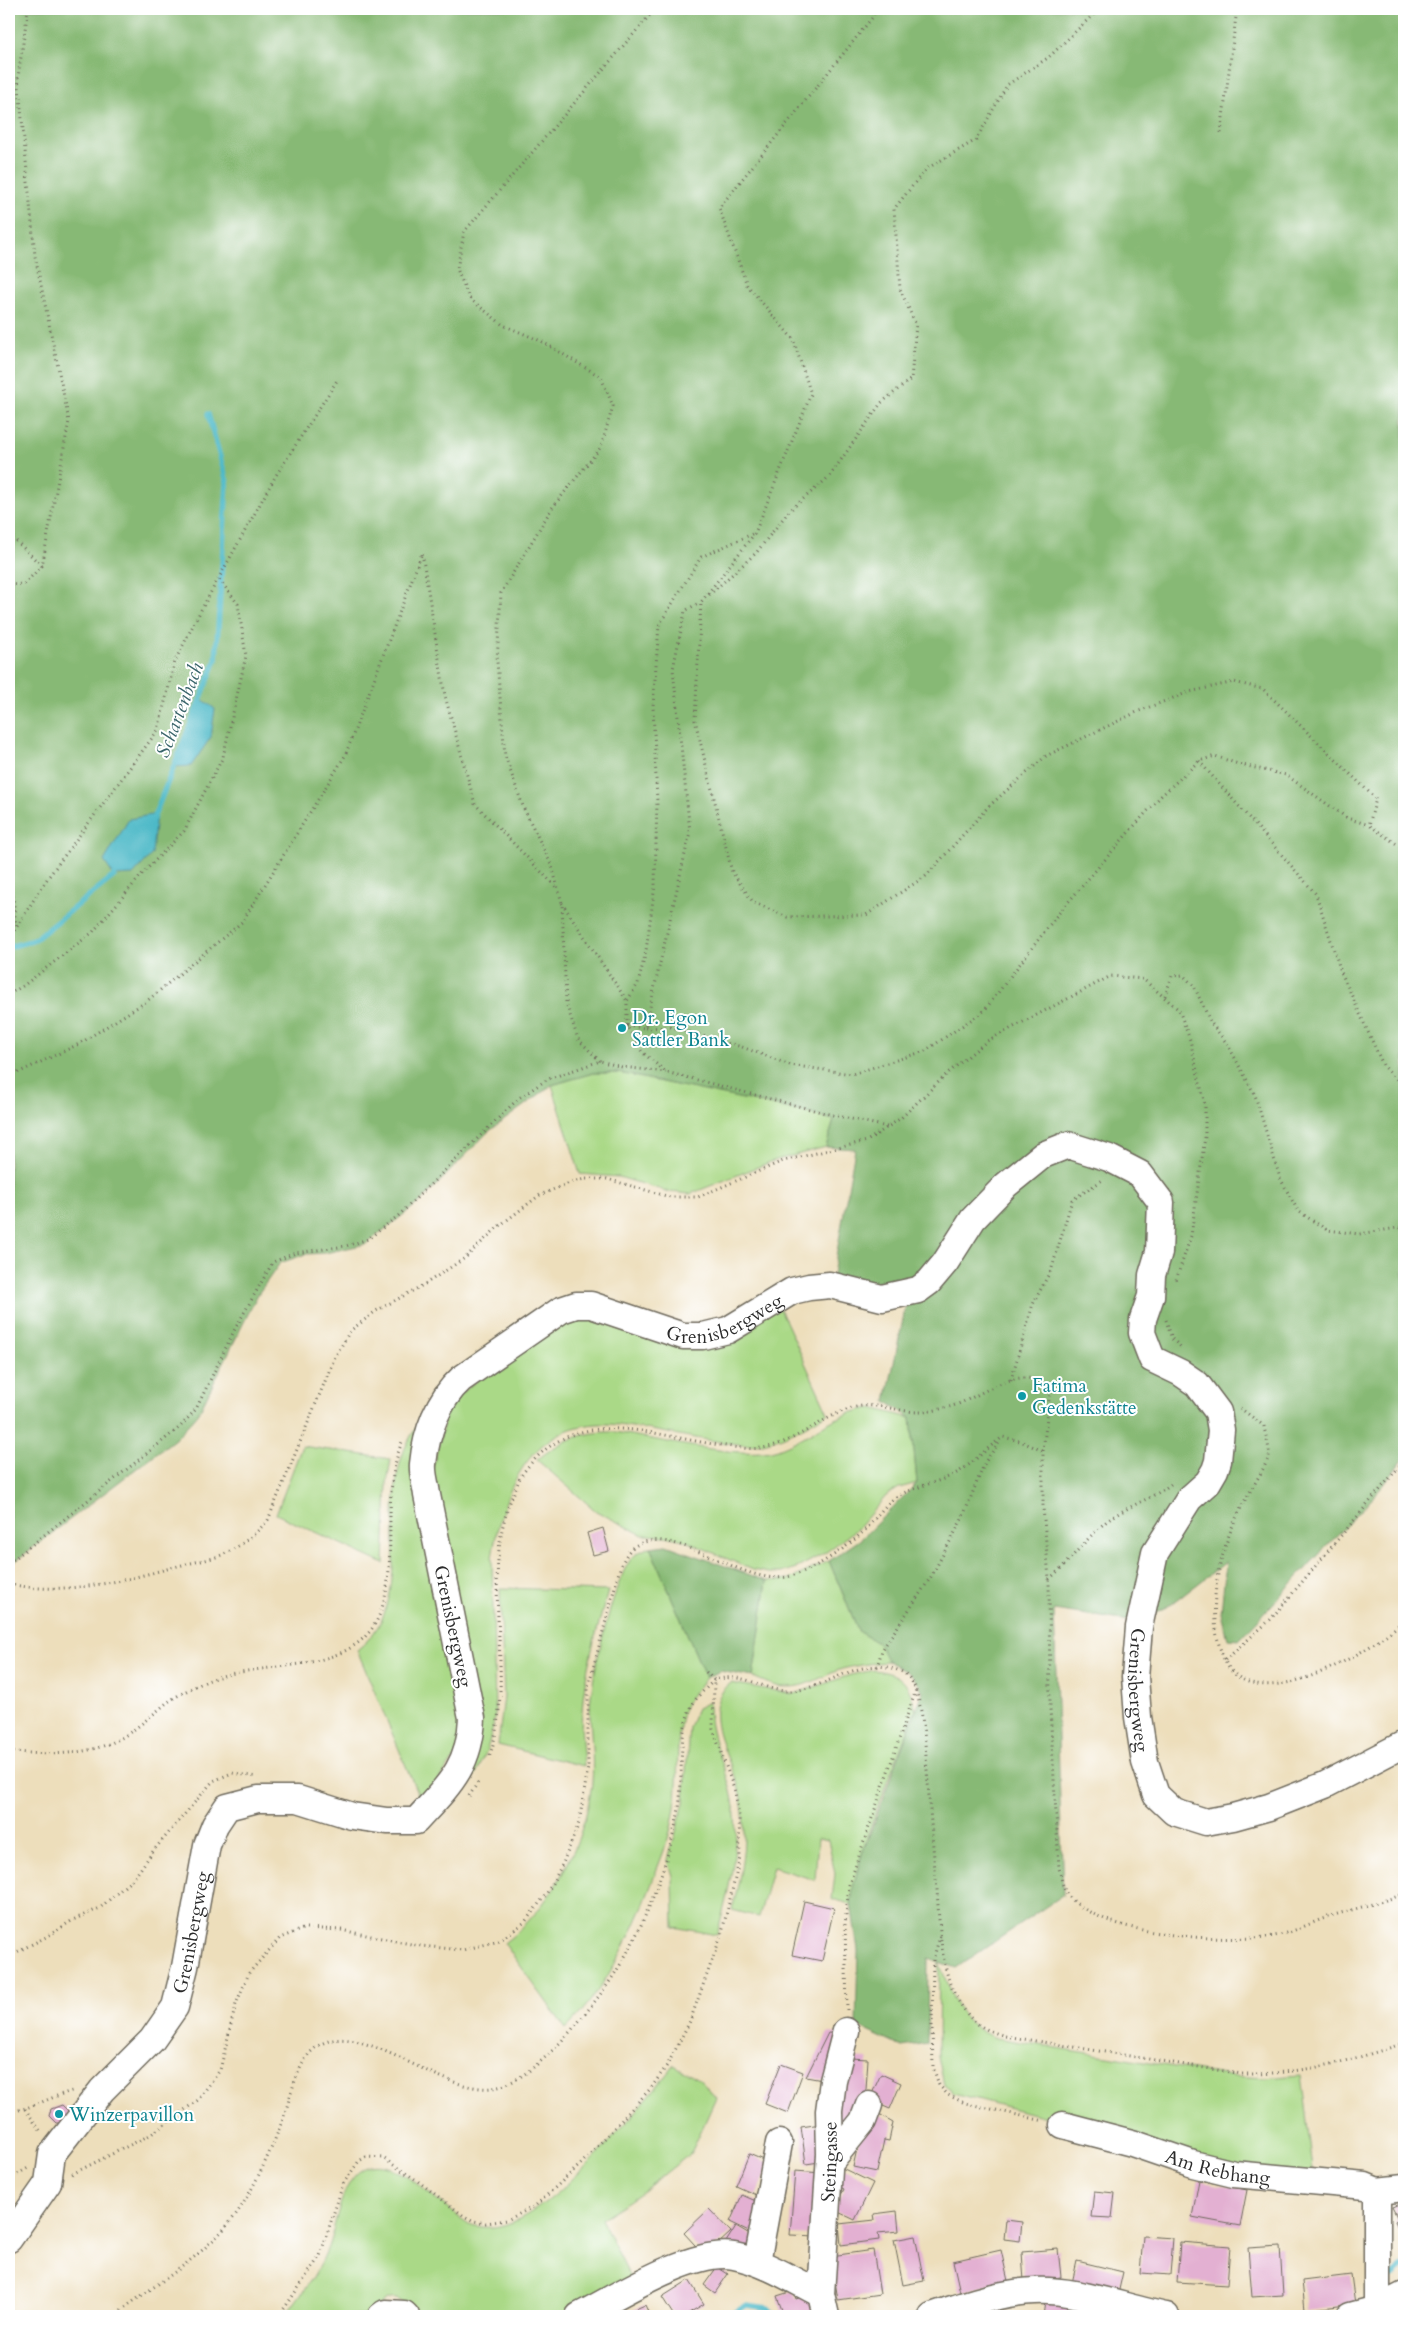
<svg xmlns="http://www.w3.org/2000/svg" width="1413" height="2325" viewBox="0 0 1413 2325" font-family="Cardo,serif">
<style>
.green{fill:#aad987;stroke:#6a8259}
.forest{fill:#87b974;stroke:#597250}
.water{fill:#4db9c8;stroke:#3c727a}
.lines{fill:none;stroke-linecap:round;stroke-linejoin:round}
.stream{stroke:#4db9c8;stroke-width:5.5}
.building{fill:#e3b0d2}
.minor-casing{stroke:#6f6a5d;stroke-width:29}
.path{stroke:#6f6a5d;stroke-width:3;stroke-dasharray:1 4;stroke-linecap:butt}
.minor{stroke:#fff;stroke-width:26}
.culture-dot{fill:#0f9aa8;stroke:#fff;stroke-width:2}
.labels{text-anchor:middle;stroke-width:4;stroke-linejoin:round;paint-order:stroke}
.culture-label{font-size:19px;fill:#0d838f;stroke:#fff;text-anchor:start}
.street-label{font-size:19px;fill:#2b2b2b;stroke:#fff}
.water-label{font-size:20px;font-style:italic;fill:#39646a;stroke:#fff}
</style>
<rect width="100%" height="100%" fill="#fff"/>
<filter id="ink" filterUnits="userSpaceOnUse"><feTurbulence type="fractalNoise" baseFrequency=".02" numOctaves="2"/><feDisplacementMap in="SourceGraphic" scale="10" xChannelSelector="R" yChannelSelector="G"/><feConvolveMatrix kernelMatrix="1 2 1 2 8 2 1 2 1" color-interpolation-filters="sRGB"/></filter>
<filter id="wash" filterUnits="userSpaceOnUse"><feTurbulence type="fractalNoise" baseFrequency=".0096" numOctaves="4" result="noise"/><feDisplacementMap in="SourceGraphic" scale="20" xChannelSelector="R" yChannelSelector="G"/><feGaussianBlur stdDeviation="1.12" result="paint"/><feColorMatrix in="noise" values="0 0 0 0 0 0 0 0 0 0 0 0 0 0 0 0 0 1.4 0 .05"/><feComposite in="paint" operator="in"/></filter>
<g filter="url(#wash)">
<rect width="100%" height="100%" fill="#eddebb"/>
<path class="green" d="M 593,1073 L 619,1073 L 791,1109 L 834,1120 L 826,1147 L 773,1161 L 690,1194 L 669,1192 L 619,1177 L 580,1174 L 552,1085 Z
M 778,1304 L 828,1413 C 803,1427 780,1442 751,1445 C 716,1443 681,1435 646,1429 C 630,1427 613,1423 597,1424 C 526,1428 501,1498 492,1558 L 495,1715 C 488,1757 477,1783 443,1810 L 474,1751 L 429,1483 L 449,1402 L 567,1312 L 674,1338 Z
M 872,1408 L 911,1418 L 917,1483 L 899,1488 L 886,1496 L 858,1528 L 825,1553 L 799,1567 L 781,1573 L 769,1573 L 753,1570 L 684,1540 L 665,1536 L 643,1535 L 596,1511 L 537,1460 C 561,1440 584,1431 615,1432 C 651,1438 747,1461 778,1449 C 811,1437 835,1412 872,1408 Z
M 426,1416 L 420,1452 L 465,1712 L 463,1746 L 422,1804 L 357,1650 C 428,1595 361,1483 426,1416 Z
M 302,1446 L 391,1459 L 387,1483 L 384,1564 L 276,1514 Z
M 650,1547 L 706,1678 C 698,1687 688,1698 684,1709 C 674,1740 680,1775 675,1807 C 672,1829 665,1849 657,1869 C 636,1928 610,1984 566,2029 L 504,1943 C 549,1909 580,1852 590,1796 C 596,1768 590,1737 590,1708 C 591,1678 613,1582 631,1559 C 636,1553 643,1550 650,1547 Z
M 829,1561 L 859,1632 L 880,1644 L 888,1662 C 872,1663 857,1665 842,1669 C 824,1675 806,1688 786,1687 C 774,1687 763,1681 753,1677 L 767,1581 L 791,1579 Z
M 500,1588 L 608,1591 C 597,1631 584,1671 582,1712 C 580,1730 583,1749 584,1766 L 498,1745 L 504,1697 Z
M 874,1670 C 904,1674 908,1683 916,1710 C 893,1770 859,1842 851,1904 L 832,1899 L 835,1874 L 828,1840 L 818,1838 L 815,1880 L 773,1867 L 759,1917 L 732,1910 C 739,1883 745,1855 744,1827 C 743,1813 742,1799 738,1785 C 729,1755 697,1709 731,1683 L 794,1694 L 850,1675 Z
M 709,1702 C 708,1735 723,1760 731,1791 C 743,1839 729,1889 717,1935 L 674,1927 L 673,1877 L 668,1860 L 684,1803 L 689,1727 L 697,1708 Z
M 939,1962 C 952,1996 959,2025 996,2038 L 1230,2076 L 1266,2078 L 1301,2075 L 1314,2176 L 1256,2172 L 954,2093 L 944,2085 L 938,2056 Z
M 674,2065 L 699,2079 L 716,2098 L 691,2153 L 638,2195 L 601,2219 L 633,2283 L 561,2316 L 414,2316 C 399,2292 388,2294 371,2316 L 285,2316 C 299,2296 317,2275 326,2252 C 339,2223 341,2154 388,2167 C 409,2173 447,2210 469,2224 C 483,2229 496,2228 510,2223 C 562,2204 639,2109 674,2065 Z"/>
<path class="forest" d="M 9,9 L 1404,9 L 1404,1457 L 1383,1486 L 1239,1640 L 1228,1639 L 1221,1613 L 1226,1562 L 1172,1604 L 1136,1622 L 1054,1610 L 1063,1895 L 956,1968 L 928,1958 L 927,2043 L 902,2047 L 856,2026 L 858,1950 L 851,1904 L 854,1883 L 862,1854 L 923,1692 C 915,1675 905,1669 888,1662 L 879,1644 L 859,1632 L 829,1561 L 861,1539 L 917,1483 L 911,1418 L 886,1401 L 906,1305 L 832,1280 L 855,1149 L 826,1147 L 834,1120 L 791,1109 L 619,1073 L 593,1073 L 552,1085 L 488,1132 L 421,1201 L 366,1244 L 325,1253 L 306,1254 L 280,1263 L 258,1294 L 198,1414 L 175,1439 L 9,1566 Z
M 666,1545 L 767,1581 L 753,1677 L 720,1671 L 706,1678 L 650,1547 Z"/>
<path class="water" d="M 202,699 L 215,709 L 211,737 L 191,766 L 173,767 Z
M 156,814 L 152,854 L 133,875 L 114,876 L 104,861 L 129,819 Z"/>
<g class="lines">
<path class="stream" d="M 153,819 L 216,660 L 227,482 L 208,414
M 9,947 L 34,940 L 114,876 L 118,870
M 1392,2276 L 1404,2266
M 729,2316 L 747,2305 L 768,2308 L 776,2316"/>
</g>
<g id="blocks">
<path class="building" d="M 603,1528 L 609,1551 L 593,1555 L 587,1533 Z
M 804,1901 L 834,1908 L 822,1961 L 792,1955 Z
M 828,2033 L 842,2034 L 828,2081 L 806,2077 Z
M 850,2058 L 868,2059 L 865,2105 L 855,2104 L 853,2132 L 835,2131 L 839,2072 L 849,2073 Z
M 781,2064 L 803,2072 L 788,2113 L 765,2104 Z
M 881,2074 L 901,2083 L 890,2109 L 869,2100 Z
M 62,2105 L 69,2112 L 65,2123 L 56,2123 L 49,2116 L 51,2109 Z
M 874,2111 L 893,2122 L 889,2141 L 884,2140 L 877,2172 L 853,2167 L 861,2131 Z
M 821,2124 L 826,2161 L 806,2164 L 801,2127 Z
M 749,2154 L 770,2163 L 756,2195 L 736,2186 Z
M 842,2168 L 873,2183 L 855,2220 L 834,2210 L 844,2189 L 835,2184 Z
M 795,2171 L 822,2173 L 817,2236 L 790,2235 Z
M 1199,2180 L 1247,2190 L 1240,2226 L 1192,2217 Z
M 1094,2191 L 1115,2193 L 1112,2218 L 1091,2217 Z
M 742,2195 L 765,2205 L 753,2233 L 730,2222 Z
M 1404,2202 L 1404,2240 L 1395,2221 L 1398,2219 L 1392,2207 Z
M 709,2209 L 731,2232 L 705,2256 L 684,2233 Z
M 897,2211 L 899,2231 L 878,2233 L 879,2240 L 841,2245 L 839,2224 L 875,2220 L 874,2214 Z
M 1006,2220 L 1022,2222 L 1020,2241 L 1004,2239 Z
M 736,2226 L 758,2239 L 749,2256 L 726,2242 Z
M 915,2236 L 924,2281 L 903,2285 L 894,2240 Z
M 1143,2236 L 1173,2238 L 1170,2275 L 1140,2273 Z
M 1180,2242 L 1230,2246 L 1227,2285 L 1177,2282 Z
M 1280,2246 L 1283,2295 L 1252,2297 L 1248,2248 Z
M 1058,2249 L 1061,2277 L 1024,2281 L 1022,2252 Z
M 873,2250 L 880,2294 L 838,2300 L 831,2256 Z
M 1001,2250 L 1008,2281 L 960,2292 L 953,2261 Z
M 1077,2261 L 1123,2272 L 1118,2294 L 1072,2283 Z
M 717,2267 L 728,2274 L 715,2293 L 704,2285 Z
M 1351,2275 L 1355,2304 L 1305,2310 L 1302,2281 Z
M 689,2280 L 704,2304 L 684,2316 L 674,2316 L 662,2297 Z
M 793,2291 L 796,2299 L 812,2293 L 819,2316 L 784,2316 L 777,2296 Z
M 1045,2302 L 1085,2308 L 1084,2316 L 1043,2316 Z
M 645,2305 L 650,2316 L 619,2316 Z"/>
</g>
</g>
<g filter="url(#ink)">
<use href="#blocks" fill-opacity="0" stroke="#6f6a5d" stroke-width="1"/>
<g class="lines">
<g class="minor-casing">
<g id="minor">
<path id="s1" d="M 1063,2125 L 1132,2143 L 1193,2164 L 1234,2174 L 1365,2186 L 1377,2191 L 1377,2309"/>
<path d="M 830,2162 L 863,2121 L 869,2105"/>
<path d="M 1377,2191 L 1404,2188"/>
<path id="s2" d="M 9,2239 L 48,2183 L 52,2154 L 102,2090 L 152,2040 L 175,2007 L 185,1967 L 207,1845 L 215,1825 L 227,1807 L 258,1799 L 298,1799 L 352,1816 L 387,1821 L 416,1821 C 448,1786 470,1767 472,1718 L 427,1495 C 426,1485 422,1474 423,1464 C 426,1433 438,1400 461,1379 L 561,1310 L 576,1305 L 591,1305 L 683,1336 L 703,1336 L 728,1330 L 792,1291 L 809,1287 L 830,1285 L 882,1298 L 918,1290 L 929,1282 L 945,1263 L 973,1219 L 1006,1185 L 1043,1155 L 1068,1145 L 1109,1158 L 1140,1174 L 1161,1202 L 1159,1252 L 1152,1275 L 1151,1296 L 1143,1319 L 1142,1333 L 1152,1359 L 1181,1373 L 1197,1384 L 1218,1412 L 1221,1430 L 1218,1461 L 1215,1470 L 1208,1482 L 1189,1499 L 1155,1553 L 1139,1627 L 1135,1677 L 1138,1717 L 1145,1762 L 1156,1795 L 1174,1812 L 1206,1822 L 1233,1817 L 1269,1807 L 1325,1785 L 1404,1744"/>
<path d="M 757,2262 L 779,2143"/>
<path d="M 381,2316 L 385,2313 L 404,2314 L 406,2316"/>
<path d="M 579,2316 C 616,2297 693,2248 734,2256 C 765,2262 793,2280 821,2294"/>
<path id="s3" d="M 826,2316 L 821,2294 L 830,2154 L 829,2111 L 833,2081 L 846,2031"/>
<path d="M 932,2316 C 968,2303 1011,2289 1049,2291 C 1088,2293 1127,2308 1166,2316"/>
<path d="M 1350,2316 L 1377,2309 L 1404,2295"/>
</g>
</g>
<path class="path" d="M 876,9 L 872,18 L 719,208 L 747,285 L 793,339 L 811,394 L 755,533 L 701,602 L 695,720 L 732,872 L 753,902 L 787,917 L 866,915 L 926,876 L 989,806 L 1046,756 L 1139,711 L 1189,692 L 1234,682 L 1263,689 L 1376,799 L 1369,825 L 1404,849
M 1221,133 L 1237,9
M 9,534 L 42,566
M 752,534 L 701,557 L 659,625 L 653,706 L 657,802 L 655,885 L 646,951 L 638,984 L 627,1001 L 627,1026 L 642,1052 L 666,1072 L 829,1114 L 887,1127
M 9,585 L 24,584 L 42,566 L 69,421 L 35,256 L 18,77 L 28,9
M 709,595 L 756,553 L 789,511 L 829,477 L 881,403 L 911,379 L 916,325 L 900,289 L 894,209 L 926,169 L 976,140 L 1007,85 L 1049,57 L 1099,9
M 1199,761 L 1316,894 L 1341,972 L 1383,1065 L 1404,1088
M 9,893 L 13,895 L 16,926
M 562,903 L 627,1001
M 9,939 L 47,879 L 158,730 L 175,661 L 201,610 L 275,477 L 338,379
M 9,994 L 23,986 L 93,932 L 143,873 L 184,831 L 223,757 L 246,656 L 238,604 L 219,579
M 1165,996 L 1172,976 L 1183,975 L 1194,986 L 1211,1023 L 1228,1045 L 1255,1095 L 1280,1178 L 1298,1211 L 1327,1230 L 1359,1234 L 1404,1227
M 627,1026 L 645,1028 L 647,1020 L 690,832 L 673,669 L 685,611 L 700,602
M 645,1028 L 672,1027 L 742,1047 L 790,1065 L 852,1074 L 925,1051 L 984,1011 L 1058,914 L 1127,834 L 1161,796 L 1199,761 L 1215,756 L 1238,764 L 1286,775 L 1347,818 L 1369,825
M 600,1061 L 578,1039 L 566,1003 L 562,903 L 552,866 L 524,809 L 505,756 L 497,662 L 501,593 L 552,508 L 601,447 L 613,406 L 601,377 L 541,341 L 503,325 L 469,298 L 457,269 L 464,232 L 655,9
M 9,1077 L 79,1044 L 147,1001 L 242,922 L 345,756 L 422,553 L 445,696 L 475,804 L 557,888
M 1166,1320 L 1172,1339 L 1182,1348
M 1011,1380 L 1033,1304 L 1052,1268 L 1072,1200 L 1104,1179
M 1240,1408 L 1264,1426 C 1265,1435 1270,1447 1269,1456 C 1267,1464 1249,1493 1244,1502 C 1220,1547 1203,1610 1224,1659 C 1252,1723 1372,1652 1404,1620
M 9,1563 L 155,1447 L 180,1427 L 196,1409 L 236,1327 L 273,1262 L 295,1253 L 346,1246 L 368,1239 L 398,1216 L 519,1098 L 548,1079 L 600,1061 L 622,1067 L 666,1072
M 1049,1579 C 1070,1562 1086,1538 1107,1521 C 1127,1506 1152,1499 1171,1484
M 9,1584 C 67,1596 122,1581 178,1566 C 193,1562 212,1560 226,1553 C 242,1545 256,1534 268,1520 L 335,1357 L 350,1331 L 376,1311 L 425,1284 L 465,1258 L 499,1226 L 540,1195 L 572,1182 L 585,1179 L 607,1179 L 670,1197 L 698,1197 L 783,1161 L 867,1141 L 901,1118 L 949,1072 L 987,1041 L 1111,976 L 1143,979 L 1179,1010 L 1190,1040 L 1205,1105 L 1205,1137 L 1191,1236 L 1175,1283
M 1225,1660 L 1270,1620 L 1404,1461
M 877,1667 L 882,1650 L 931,1577 L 962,1519 L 985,1462 L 1001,1440
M 706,1672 L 714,1680 C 750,1671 761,1692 791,1691 C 828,1689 860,1654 900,1671 C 908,1674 914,1683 916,1691 C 924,1716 925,1744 927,1770 C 930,1810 933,1850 937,1890 C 939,1919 940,1949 948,1977 C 951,1990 962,2009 972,2019 C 982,2029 993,2032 1005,2036 L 1242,2074 C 1297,2075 1352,2061 1404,2043
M 9,1751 C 40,1755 76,1756 106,1745 C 129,1737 149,1717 168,1702 C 184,1691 208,1679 226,1675 C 273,1663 352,1671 377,1620 C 402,1569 378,1501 402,1442
M 490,1755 C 517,1671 478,1579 512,1497 C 516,1489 518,1480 523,1473 C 576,1402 647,1435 720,1445 C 739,1448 757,1451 775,1445 C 802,1437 825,1416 852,1408 C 876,1401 897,1412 920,1412 C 929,1412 940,1409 949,1407 C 981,1399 1022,1357 1050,1391 L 1043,1451 L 1043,1507 L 1049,1579 L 1050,1708 L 1059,1868 C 1061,1876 1062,1887 1067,1894 C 1101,1937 1223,1943 1274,1936 C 1292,1933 1310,1923 1328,1917 C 1353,1909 1379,1903 1404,1894
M 469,1796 L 479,1781
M 940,1936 L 933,1960 L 932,2026 L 933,2067 L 939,2085 L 948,2095 L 965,2103 L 1044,2121
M 9,1956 L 48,1936 L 73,1920 L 100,1908 L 134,1878 L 154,1850 L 213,1781 L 232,1773 L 257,1777
M 847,2010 L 845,1925 L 849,1885 L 916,1690
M 25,2109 L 42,2133
M 9,2112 C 31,2109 50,2097 72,2091
M 72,2174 L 150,2135 L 198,2100 L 220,2070 L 236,2004 L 249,1973 L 280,1938 L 305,1928 L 341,1930 L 421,1946 L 463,1950 L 499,1941 L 525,1922 L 547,1893 L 563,1863 L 579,1823 L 588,1768 L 588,1687 L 620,1568 C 624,1560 627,1551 635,1546 C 674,1522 742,1586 787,1577 C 813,1571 842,1551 862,1533 C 875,1522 882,1505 898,1496 C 916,1486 937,1483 955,1474 C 972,1465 986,1448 1003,1437 L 1020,1441 L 1043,1451
M 9,2179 L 28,2168
M 113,2316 C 157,2283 210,2254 241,2207 C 258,2180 272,2148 283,2119 C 291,2097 297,2059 318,2046 C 364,2014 452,2109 507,2084 C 541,2069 577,2025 599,1996 C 637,1947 665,1875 678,1814 C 684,1781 677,1744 689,1712 C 693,1699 705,1690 714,1680 L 713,1729 L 735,1792 L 739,1816 L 740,1858 L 721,1936 L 690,2021 L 668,2064 L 651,2088 L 582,2163 L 535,2206 L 507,2220 L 486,2223 L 474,2221 L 464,2216 L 415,2179 L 383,2158 L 366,2157 L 359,2161 L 343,2184 L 320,2256 L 279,2316"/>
<use href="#minor" class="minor"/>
</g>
</g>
<g class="culture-dot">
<circle cx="622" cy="1028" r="5"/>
<circle cx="1022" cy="1396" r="5"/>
<circle cx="59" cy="2114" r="5"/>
</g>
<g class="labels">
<g class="culture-label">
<text x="632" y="1024">Dr. Egon<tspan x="632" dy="22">Sattler Bank</tspan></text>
<text x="1032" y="1392">Fatima<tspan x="1032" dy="22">Gedenkstätte</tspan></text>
<text x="69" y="2121">Winzerpavillon</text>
</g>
<g class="street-label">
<text dy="7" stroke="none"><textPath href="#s2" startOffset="1460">Grenisbergweg</textPath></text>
<text transform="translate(454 1626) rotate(78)" y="7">Grenisbergweg</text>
<text dy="7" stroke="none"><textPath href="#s2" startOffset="2539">Grenisbergweg</textPath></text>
<text dy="7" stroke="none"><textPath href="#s2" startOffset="366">Grenisbergweg</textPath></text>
<text dy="7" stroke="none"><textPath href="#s3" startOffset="155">Steingasse</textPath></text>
<text dy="7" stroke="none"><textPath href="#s1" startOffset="161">Am Rebhang</textPath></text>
</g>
<g class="water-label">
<text transform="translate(179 710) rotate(-69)" y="7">Schartenbach</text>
</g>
</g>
<rect width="1413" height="2325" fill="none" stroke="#fff" stroke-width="30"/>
</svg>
